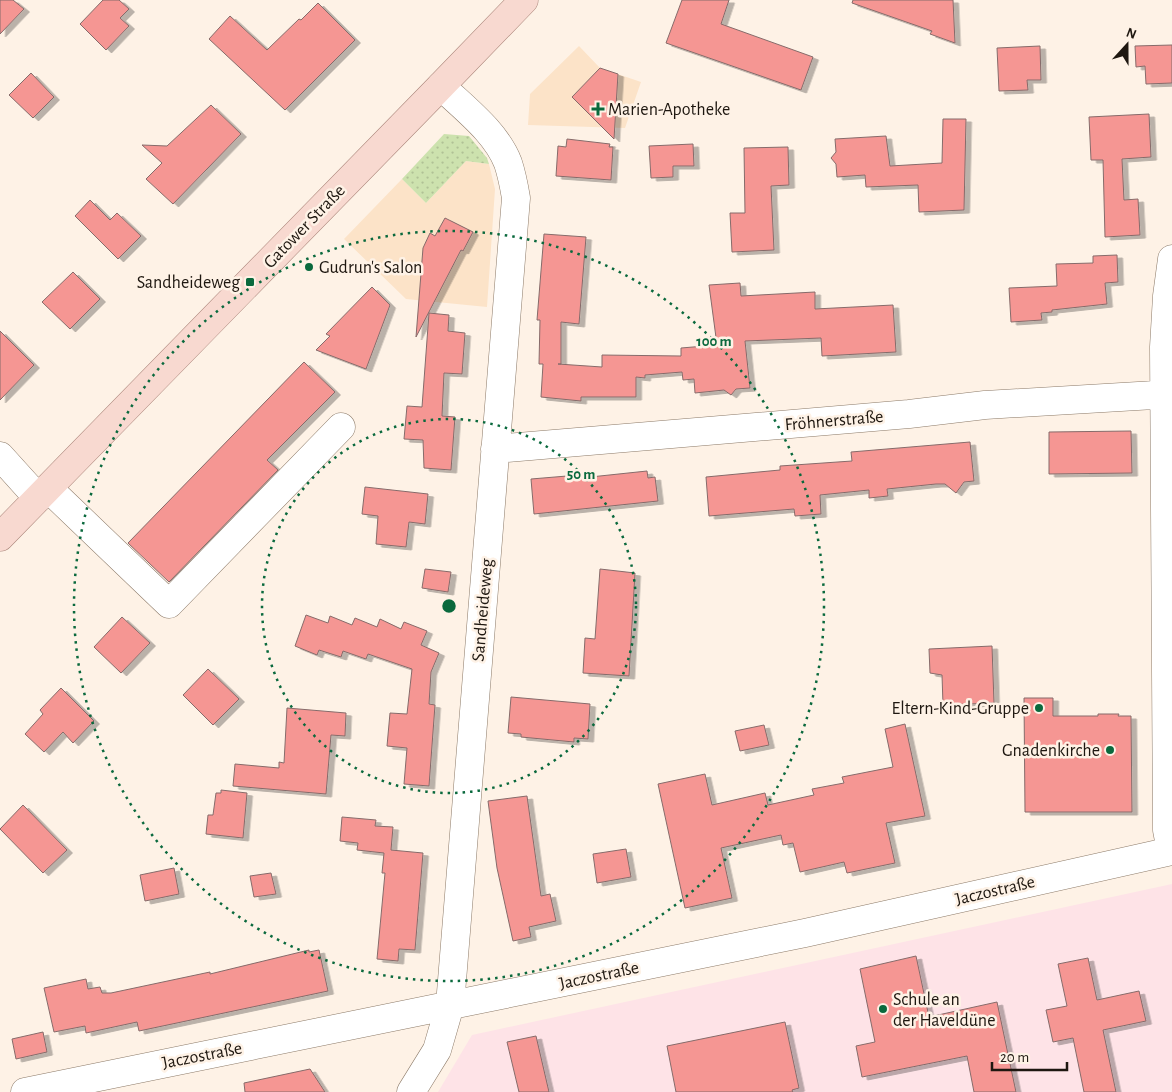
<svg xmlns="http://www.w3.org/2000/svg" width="1172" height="1092" viewBox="0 0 1172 1092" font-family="'Alegreya Sans',sans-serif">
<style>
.built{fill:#fce3c8}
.education{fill:#fee3e7}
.grass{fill:url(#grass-dots)}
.building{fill:#f59693;stroke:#866b6a;filter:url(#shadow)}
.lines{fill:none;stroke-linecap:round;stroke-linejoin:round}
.minor-casing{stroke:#8c7a68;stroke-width:29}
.major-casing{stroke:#a98479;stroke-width:29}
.minor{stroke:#fff;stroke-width:28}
.major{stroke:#f8d9d0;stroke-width:28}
.ring{fill:none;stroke:#0a693d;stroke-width:2.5;stroke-dasharray:2.5 5}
.poi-dot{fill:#0a693d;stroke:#fef2e6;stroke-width:2}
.labels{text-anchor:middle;stroke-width:5;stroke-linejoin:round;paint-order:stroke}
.poi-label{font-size:18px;fill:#1e1710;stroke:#fef2e6;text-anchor:start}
.street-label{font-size:18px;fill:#1e1710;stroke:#fef2e6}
.centre{fill:#0a693d;stroke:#fef2e6;stroke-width:2.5}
.ring-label{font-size:15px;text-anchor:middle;font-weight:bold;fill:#0a693d;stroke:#fef2e6;stroke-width:5;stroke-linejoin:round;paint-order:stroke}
</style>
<defs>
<pattern id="grass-dots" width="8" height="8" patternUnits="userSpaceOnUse" patternTransform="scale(1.25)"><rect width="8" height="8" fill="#cde2ae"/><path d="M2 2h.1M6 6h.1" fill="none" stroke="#b0c195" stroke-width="1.8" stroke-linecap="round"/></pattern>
<filter id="shadow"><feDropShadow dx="5.5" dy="3" stdDeviation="0" flood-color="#0004"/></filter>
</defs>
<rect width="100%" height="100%" fill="#fef2e6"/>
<path class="built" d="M 579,46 L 600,68 L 641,82 L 625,128 L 528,125 L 530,94 Z
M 466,161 L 489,164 L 495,189 L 487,307 L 406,299 L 344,239 L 402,179 L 426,203 Z"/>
<path class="education" d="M 1172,884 L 1172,1092 L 438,1092 L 472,1035 Z"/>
<path class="grass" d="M 444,134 L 469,136 L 487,158 L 489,164 L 466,161 L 426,203 L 402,179 Z"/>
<path class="building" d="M 0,0 L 13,0 L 24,9 L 0,34 Z
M 103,0 L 119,0 L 129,9 L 120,18 L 129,26 L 106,50 L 80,24 Z
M 682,0 L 729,0 L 721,24 L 813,57 L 801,90 L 666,43 Z
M 853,0 L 953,0 L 955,43 L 930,34 L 932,31 L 852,3 Z
M 318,3 L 355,40 L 285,110 L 209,39 L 230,16 L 267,50 L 299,19 L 301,20 Z
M 1172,45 L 1172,83 L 1146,84 L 1145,66 L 1136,67 L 1135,46 Z
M 1040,46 L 1041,80 L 1027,80 L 1028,90 L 999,91 L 997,48 Z
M 600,68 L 618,74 L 614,139 L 572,97 Z
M 31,73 L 54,97 L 33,118 L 9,95 Z
M 211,105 L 241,134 L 173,204 L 146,179 L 162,163 L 142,145 L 167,146 Z
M 1149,114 L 1151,157 L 1122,159 L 1124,200 L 1138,199 L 1140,235 L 1105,237 L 1103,160 L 1091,160 L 1089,117 Z
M 943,119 L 966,119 L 964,210 L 919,212 L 918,185 L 866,187 L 865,175 L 837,177 L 836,164 L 831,158 L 836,152 L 835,139 L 886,136 L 890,166 L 942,163 Z
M 567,139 L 610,144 L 609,147 L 613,147 L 611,180 L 556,176 L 558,146 L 566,147 Z
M 693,144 L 694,166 L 673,166 L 673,177 L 651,178 L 649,146 Z
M 788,147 L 789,185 L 771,186 L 774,250 L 732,252 L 730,213 L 745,213 L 744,148 Z
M 90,200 L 110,220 L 117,213 L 141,236 L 118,259 L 75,216 Z
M 445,218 L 473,232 L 463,251 L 461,250 L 416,337 L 423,248 L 430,233 L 435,236 Z
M 544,234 L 586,237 L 579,324 L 561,322 L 561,364 L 558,364 L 602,367 L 602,355 L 681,356 L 681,348 L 717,345 L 709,285 L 740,283 L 741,296 L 815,292 L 815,309 L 893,305 L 896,352 L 822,356 L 821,338 L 745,341 L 750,388 L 736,389 L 731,395 L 724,390 L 695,393 L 694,379 L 683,380 L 682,372 L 645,375 L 645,378 L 636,377 L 636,397 L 581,397 L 581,401 L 541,397 L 543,364 L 539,364 L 540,320 L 537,320 Z
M 1117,255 L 1118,282 L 1105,283 L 1107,304 L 1052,310 L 1052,312 L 1041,313 L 1042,320 L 1011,322 L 1009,288 L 1057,286 L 1056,264 L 1093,263 L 1093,256 Z
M 73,272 L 100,299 L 70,329 L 42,302 Z
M 372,287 L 390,305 L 366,369 L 316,350 L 330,336 L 326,334 Z
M 429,313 L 449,315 L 448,331 L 465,333 L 462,374 L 444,373 L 442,416 L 455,417 L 451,470 L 424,468 L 423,440 L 404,439 L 407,406 L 422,407 Z
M 0,331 L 34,365 L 0,400 Z
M 304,362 L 335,392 L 267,460 L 278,470 L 169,582 L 128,543 Z
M 1131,431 L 1132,473 L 1049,474 L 1049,432 Z
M 970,442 L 974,481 L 964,482 L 956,493 L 945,484 L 936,484 L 887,489 L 888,496 L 869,498 L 869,490 L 820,495 L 821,514 L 795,516 L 794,509 L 709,516 L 706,477 L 780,470 L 780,466 L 852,461 L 851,452 Z
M 647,471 L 648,478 L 655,477 L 658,501 L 534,514 L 531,479 L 567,476 L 567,478 L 580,477 L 581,478 Z
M 365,487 L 428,494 L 425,524 L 409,522 L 406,547 L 376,544 L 378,516 L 362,514 Z
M 425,569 L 451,572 L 448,592 L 422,588 Z
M 600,569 L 635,573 L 629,676 L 583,673 L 585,638 L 595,639 Z
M 306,615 L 328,623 L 330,616 L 352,625 L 355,618 L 377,627 L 380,619 L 401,629 L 404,622 L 427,631 L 421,645 L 439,653 L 431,672 L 429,704 L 435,705 L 429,786 L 404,784 L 407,748 L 387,746 L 390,713 L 407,714 L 412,669 L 368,654 L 366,659 L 343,651 L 341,657 L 319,650 L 317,655 L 295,646 Z
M 122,617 L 150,643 L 121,673 L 94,647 Z
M 992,646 L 994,703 L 943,705 L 942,675 L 930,673 L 929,649 Z
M 208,669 L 239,699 L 213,725 L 183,695 Z
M 61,688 L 94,721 L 73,743 L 63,732 L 44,752 L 25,734 L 43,714 L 40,710 Z
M 511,697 L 590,704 L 588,739 L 574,738 L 574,742 L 521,737 L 521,734 L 508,733 Z
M 1024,698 L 1053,698 L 1053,716 L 1098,716 L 1098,714 L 1119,714 L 1118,716 L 1131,716 L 1132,812 L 1025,812 Z
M 287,708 L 346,713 L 345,736 L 331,735 L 326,794 L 233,786 L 235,764 L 279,768 L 279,762 L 284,763 Z
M 905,724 L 925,816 L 886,823 L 895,863 L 847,873 L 844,862 L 800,872 L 793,843 L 783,845 L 781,835 L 721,848 L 732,898 L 685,908 L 658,784 L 705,774 L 712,805 L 765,793 L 768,805 L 814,795 L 812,789 L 844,783 L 842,777 L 893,767 L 885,729 Z
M 764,725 L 769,745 L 740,751 L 735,731 Z
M 221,790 L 247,793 L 243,838 L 206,834 L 208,815 L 213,815 L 216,793 L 221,793 Z
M 527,796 L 541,896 L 550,894 L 556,921 L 529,927 L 531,937 L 513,941 L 497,868 L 488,801 Z
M 23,805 L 67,850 L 43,873 L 0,829 Z
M 342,817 L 376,820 L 375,826 L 393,827 L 391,850 L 423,853 L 415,950 L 399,949 L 398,961 L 377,959 L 385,873 L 382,873 L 384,853 L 357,850 L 358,843 L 340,841 Z
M 626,849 L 631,877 L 597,883 L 593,854 Z
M 174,868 L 179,894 L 145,901 L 140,875 Z
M 271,873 L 276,894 L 254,897 L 250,876 Z
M 309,950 L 309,952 L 319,950 L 328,991 L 139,1031 L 137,1022 L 86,1033 L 85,1026 L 54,1032 L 44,988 L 86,979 L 88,989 L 100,987 L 102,993 L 111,993 L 210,972 L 210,974 Z
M 916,956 L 929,1017 L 997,1002 L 1016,1092 L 974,1092 L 967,1056 L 862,1077 L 856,1046 L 875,1042 L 860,969 Z
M 1088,958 L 1097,1000 L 1139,991 L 1146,1021 L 1103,1030 L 1116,1092 L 1084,1092 L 1073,1038 L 1053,1042 L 1046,1010 L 1067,1006 L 1058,964 Z
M 785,1022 L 799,1088 L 792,1090 L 793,1092 L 676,1092 L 667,1046 Z
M 43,1032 L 47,1052 L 16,1059 L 12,1039 Z
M 536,1036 L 549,1092 L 519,1092 L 507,1042 Z
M 310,1069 L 325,1092 L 245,1092 L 244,1083 Z"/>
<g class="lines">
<g class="minor-casing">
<path id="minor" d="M 495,449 L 909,414 L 985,405 L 1172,394
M 0,456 L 38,498
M 48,488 L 169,604 L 341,427
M 1171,851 L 1167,830 L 1164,347 L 1167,296 L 1172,259
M 25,1092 L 805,933 L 1172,851
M 411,1092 L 437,1050 L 450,1005 L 516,198 C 514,186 512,175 508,163 C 496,132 465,109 441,86"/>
</g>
<g class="major-casing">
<path id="major" d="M 0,537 L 435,92 L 524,0"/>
</g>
<use href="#minor" class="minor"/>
<use href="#major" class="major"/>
</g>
<g class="ring">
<circle cx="449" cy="606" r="187"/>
<circle cx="449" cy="606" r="375"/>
</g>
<g class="poi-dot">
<path d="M595.5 101.5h5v5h5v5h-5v5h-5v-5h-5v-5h5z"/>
<circle cx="309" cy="267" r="5"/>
<rect x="245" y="277" width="10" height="10" rx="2.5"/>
<circle cx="1039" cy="708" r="5"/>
<circle cx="1110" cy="750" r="5"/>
<circle cx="883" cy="1009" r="5"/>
</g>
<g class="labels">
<g class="poi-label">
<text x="608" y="115">Marien-Apotheke</text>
<text x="319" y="273">Gudrun's Salon</text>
<text x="240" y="288" text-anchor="end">Sandheideweg</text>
<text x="1029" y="714" text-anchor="end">Eltern-Kind-Gruppe</text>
<text x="1100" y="756" text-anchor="end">Gnadenkirche</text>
<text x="893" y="1005">Schule an<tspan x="893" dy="21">der Haveldüne</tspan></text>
</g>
<g class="street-label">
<text transform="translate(304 226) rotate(-46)" y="6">Gatower Straße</text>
<text transform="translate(834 420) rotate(-5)" y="6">Fröhnerstraße</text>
<text transform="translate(482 610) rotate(-85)" y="6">Sandheideweg</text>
<text transform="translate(995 890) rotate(-13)" y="6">Jaczostraße</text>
<text transform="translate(599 975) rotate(-12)" y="6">Jaczostraße</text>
<text transform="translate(202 1055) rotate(-11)" y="6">Jaczostraße</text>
</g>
</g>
<circle cx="449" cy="606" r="8" class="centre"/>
<g class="ring-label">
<text x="714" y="346">100 m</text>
<text x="581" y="479">50 m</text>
</g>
<g transform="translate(1127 45) rotate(21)" stroke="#fef2e6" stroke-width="4" paint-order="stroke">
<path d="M0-4L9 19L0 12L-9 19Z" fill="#1e1710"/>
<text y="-8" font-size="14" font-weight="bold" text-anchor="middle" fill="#1e1710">N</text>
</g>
<path d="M992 1062v8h75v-8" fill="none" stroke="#1e1710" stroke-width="2.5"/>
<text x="1000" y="1062" font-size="15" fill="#1e1710" stroke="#fef2e6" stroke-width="4" paint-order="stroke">20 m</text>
</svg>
